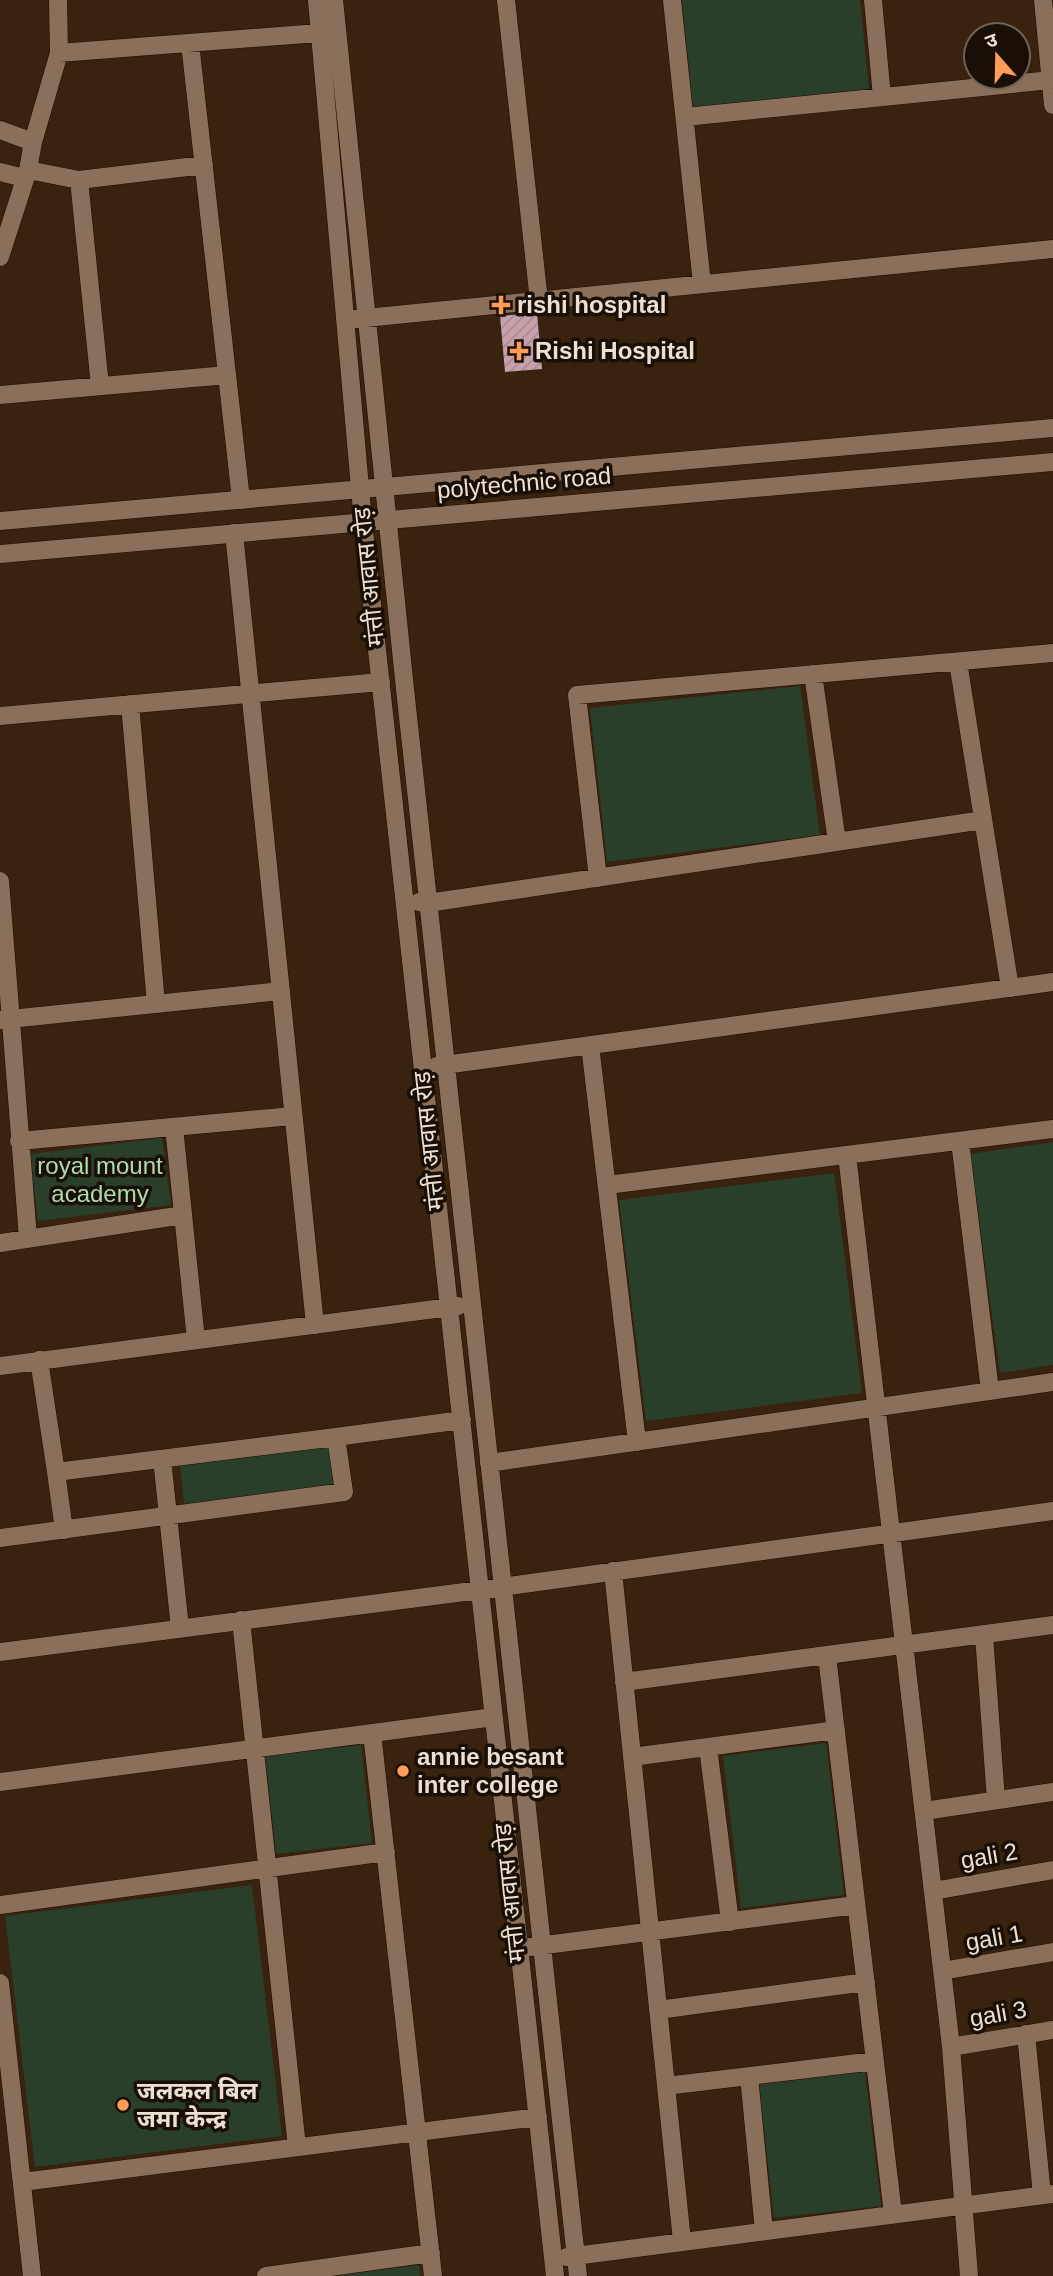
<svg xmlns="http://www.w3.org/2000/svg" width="1053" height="2276" viewBox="0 0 1053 2276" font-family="Helvetica,'Noto Sans Devanagari',sans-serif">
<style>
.park{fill:#293f2a}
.building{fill:url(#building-hatch)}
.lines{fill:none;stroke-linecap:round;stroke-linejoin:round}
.street-casing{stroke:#1f0b00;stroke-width:19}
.secondary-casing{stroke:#1f0b00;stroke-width:19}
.street{stroke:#8a705a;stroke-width:18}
.secondary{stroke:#8a705a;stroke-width:18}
.poi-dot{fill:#fe9c58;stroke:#190f07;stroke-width:2.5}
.labels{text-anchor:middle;stroke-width:7;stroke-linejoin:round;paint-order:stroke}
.poi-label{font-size:24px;font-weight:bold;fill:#eedfd3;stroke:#190f07;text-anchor:start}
.street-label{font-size:24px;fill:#eedfd3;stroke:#190f07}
.park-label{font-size:24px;fill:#addbad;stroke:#190f07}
</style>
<defs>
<pattern id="building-hatch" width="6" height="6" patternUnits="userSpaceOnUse" patternTransform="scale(1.75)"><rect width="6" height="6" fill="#c7a2ac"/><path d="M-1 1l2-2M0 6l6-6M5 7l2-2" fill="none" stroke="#a78a91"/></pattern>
</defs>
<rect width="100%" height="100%" fill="#39230f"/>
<path class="park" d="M 682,0 L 860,0 L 869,89 L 693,107 Z
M 800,686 L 820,835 L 607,862 L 590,708 Z
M 162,1138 L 171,1205 L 38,1221 L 30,1154 Z
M 1053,1142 L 1053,1365 L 1000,1373 L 970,1154 Z
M 834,1173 L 862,1393 L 646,1421 L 619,1200 Z
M 329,1447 L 334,1487 L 184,1504 L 180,1464 Z
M 826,1743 L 844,1895 L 741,1908 L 723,1756 Z
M 361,1745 L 372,1843 L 276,1854 L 265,1756 Z
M 252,1885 L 282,2136 L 35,2167 L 5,1916 Z
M 865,2072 L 881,2206 L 774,2218 L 759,2084 Z
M 419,2265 L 420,2276 L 341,2276 L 340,2275 Z"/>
<path class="building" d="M 537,313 L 542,369 L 505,372 L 500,316 Z"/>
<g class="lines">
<g class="street-casing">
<path id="street" d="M 317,0 L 363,522 L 555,2276
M 334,0 L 405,689 L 578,2276
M 506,0 L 539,301
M 672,0 L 702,284
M 873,0 L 882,97
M 1043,0 L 1053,105
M 190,43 L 241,500
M 59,53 L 331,32
M 685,117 L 1051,80
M 0,130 L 33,142
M 28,170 L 79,180 L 204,165
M 0,172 L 24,178
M 79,180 L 100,386
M 0,257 L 28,170 L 33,142 L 59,53 L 58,0
M 356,319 L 1053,249
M 0,395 L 227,375
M 234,533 L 315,1325
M 958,662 L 1010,988
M 813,674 L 837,842
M 130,704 L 156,1004
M 0,716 L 381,682
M 598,878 L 577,695 L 1053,653
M 0,881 L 28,1238
M 419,902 L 428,903 L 983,820
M 0,1020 L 281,991
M 590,1045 L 637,1442
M 437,1066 L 1053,982
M 174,1127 L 196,1340
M 19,1141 L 293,1116
M 960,1141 L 990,1391
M 847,1155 L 951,2047 L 969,2276
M 607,1185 L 1053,1129
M 0,1243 L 183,1215
M 39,1360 L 56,1472
M 0,1366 L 458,1306
M 336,1437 L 462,1420
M 162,1459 L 180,1628
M 489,1463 L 1053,1382
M 0,1538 L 344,1492 L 336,1437 L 56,1472 L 64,1530
M 613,1571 L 682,2241
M 241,1620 L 297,2147
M 984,1635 L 996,1800
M 0,1652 L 480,1590 L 1053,1511
M 827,1656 L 893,2214
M 624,1682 L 1053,1625
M 372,1733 L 433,2276
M 708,1747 L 730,1922
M 632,1757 L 836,1730
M 0,1782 L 494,1717
M 924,1811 L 1053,1792
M 933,1891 L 1053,1870
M 0,1905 L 386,1852
M 530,1947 L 856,1905
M 942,1971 L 1053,1952
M 0,1983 L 32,2276
M 658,2010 L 866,1982
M 1026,2034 L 1042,2195
M 951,2047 L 1053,2030
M 749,2076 L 764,2231
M 666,2086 L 875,2061
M 22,2182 L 538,2117
M 567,2257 L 1053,2194
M 266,2276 L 431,2253"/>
</g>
<g class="secondary-casing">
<path id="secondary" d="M 0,521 L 1053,428
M 0,554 L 1053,462"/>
</g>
<use href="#street" class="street"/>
<use href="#secondary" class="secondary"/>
</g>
<g class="poi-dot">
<path d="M497.5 294.5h7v7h7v7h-7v7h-7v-7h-7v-7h7z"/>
<path d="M515.5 340.5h7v7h7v7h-7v7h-7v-7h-7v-7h7z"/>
<circle cx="403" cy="1771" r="7"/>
<circle cx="123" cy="2105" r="7"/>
</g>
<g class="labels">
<g class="poi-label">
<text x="517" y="313">rishi hospital</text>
<text x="535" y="359">Rishi Hospital</text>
<text x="417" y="1765">annie besant<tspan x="417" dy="28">inter college</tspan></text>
<text x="137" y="2099">जलकल बिल<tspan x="137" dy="28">जमा केन्द्र</tspan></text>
</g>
<g class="street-label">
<text transform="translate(524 483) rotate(-5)" y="8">polytechnic road</text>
<text transform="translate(369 577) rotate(-96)" y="8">मंत्ती आवास रोड़</text>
<text transform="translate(429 1141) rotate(-96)" y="8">मंत्ती आवास रोड़</text>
<text transform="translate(989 1856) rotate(-10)" y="8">gali 2</text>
<text transform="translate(510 1893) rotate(-96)" y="8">मंत्ती आवास रोड़</text>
<text transform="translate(994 1938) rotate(-10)" y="8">gali 1</text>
<text transform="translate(998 2014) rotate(-10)" y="8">gali 3</text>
</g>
<g class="park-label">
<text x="100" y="1174">royal mount<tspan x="100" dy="28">academy</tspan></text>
</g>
</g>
<g transform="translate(997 56) rotate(340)"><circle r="33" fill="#190f07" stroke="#6e6259" stroke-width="2"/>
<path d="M0-5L12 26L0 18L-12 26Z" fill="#fe9c58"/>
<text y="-10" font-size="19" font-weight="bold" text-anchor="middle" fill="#eedfd3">उ</text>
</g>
</svg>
